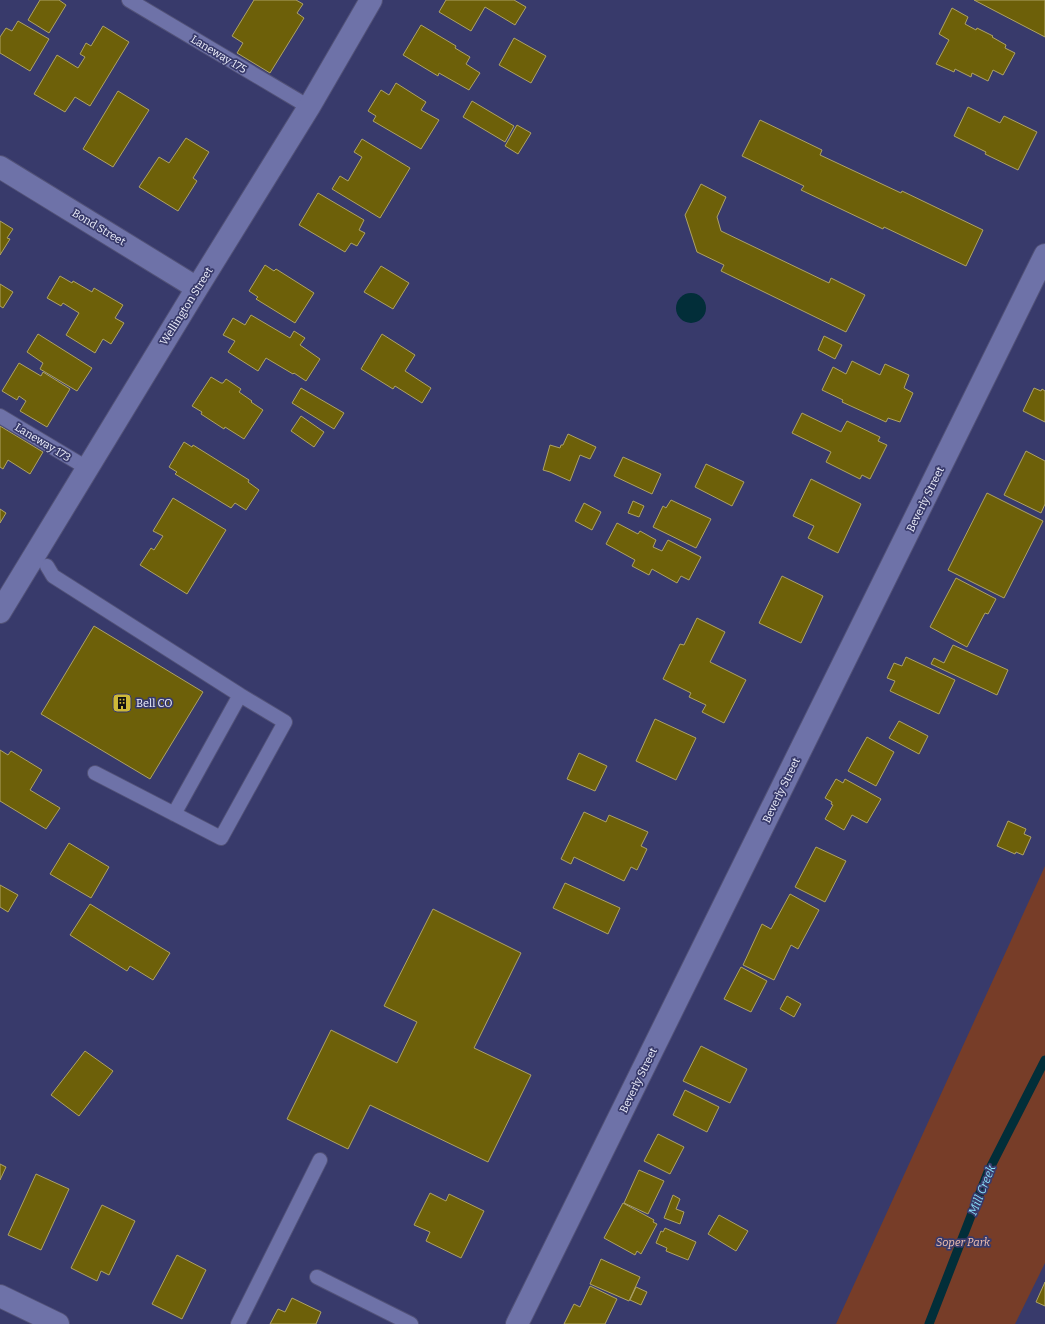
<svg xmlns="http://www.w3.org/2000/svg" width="1045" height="1324" viewBox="0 0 1045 1324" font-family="Bitter,serif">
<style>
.green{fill:#773d28}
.water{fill:#022e39}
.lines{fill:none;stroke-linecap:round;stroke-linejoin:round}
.stream{stroke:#022e39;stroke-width:9}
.building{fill:#6d6009;stroke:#ada265}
.service-casing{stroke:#525278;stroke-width:16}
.minor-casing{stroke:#525278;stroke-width:24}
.tertiary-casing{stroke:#525278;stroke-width:24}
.service{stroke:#6e72a8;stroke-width:14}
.minor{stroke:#6e72a8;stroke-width:22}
.tertiary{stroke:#6e72a8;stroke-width:22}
.labels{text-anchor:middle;stroke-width:3.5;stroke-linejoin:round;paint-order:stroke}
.street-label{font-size:11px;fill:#eff1fd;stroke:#383a6b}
.poi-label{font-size:11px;fill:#eff1fd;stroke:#383a6b;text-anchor:start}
.park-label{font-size:11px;font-style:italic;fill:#f3c2b1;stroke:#383a6b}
.water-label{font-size:12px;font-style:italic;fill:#87def8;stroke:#383a6b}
</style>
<rect width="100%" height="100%" fill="#383a6b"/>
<path class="green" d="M 1045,866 L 1045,1263 L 1015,1324 L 836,1324 Z"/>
<path class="water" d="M676 308a15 15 0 1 1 30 0a15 15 0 1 1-30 0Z"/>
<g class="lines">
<path class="stream" d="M 929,1324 L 988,1172 L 1045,1060"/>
</g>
<path class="building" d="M 40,0 L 59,0 L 66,5 L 49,33 L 28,20 Z
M 254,0 L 296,0 L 303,4 L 297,13 L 304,18 L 270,73 L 237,53 L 243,43 L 232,36 Z
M 446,0 L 514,0 L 526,7 L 515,25 L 485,7 L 471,31 L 439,12 Z
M 974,0 L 1045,0 L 1045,37 Z
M 952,8 L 968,17 L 965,24 L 976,30 L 977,28 L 993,36 L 992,37 L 1006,45 L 1005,48 L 1015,53 L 1003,75 L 993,70 L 988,81 L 972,73 L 971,77 L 955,69 L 954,72 L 936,64 L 949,40 L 939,34 Z
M 18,21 L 49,39 L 30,71 L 0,53 L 0,37 L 6,28 L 12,31 Z
M 421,25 L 456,46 L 455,48 L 470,57 L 466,64 L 480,73 L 469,90 L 439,73 L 438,76 L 403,55 Z
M 103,26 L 129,42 L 90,106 L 75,97 L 65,112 L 34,94 L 57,55 L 78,68 L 85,57 L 80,54 L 86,43 L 91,46 Z
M 514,38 L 546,56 L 531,83 L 499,65 Z
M 396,83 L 426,102 L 421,110 L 439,120 L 421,149 L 373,121 L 376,116 L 368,111 L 381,90 L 389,95 Z
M 118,91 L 149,110 L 113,167 L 83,149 Z
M 472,101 L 514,126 L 505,142 L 463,117 Z
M 968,107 L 1000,123 L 1004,116 L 1037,132 L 1018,170 L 985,154 L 986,152 L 954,136 Z
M 760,120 L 822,150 L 820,155 L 901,193 L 902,191 L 983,230 L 966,266 L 884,227 L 883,229 L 801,190 L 804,186 L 742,156 Z
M 517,125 L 531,133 L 518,154 L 505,146 Z
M 186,138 L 209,152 L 193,178 L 197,181 L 178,211 L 139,187 L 159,157 L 169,163 Z
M 362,139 L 410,168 L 380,218 L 332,189 L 340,176 L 348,181 L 362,157 L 354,152 Z
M 701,184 L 726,197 L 717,217 L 721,231 L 829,283 L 831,278 L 865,295 L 846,332 L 721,271 L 724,265 L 697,252 L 685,215 Z
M 318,193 L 364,220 L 359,230 L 365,233 L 357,246 L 351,243 L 345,252 L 299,225 Z
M 0,221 L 13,229 L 7,238 L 10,239 L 0,255 Z
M 265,265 L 274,271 L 276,269 L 314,293 L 295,323 L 256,299 L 258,297 L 249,291 Z
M 381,266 L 409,283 L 393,309 L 364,292 Z
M 60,276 L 72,283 L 73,281 L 92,292 L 94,288 L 123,305 L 115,318 L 124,323 L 111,344 L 103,339 L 95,353 L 66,335 L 79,313 L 63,303 L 61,306 L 47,298 Z
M 0,284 L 13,292 L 3,308 L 0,306 Z
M 251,315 L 290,338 L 294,331 L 305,338 L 300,345 L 320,359 L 306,381 L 294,373 L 293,374 L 266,358 L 258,371 L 228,352 L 235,341 L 223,335 L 233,318 L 245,325 Z
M 38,334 L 92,368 L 77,391 L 40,369 L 43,363 L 27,352 Z
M 382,334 L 415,355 L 405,371 L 431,388 L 422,403 L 395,386 L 393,389 L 361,369 Z
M 824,336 L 842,345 L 835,359 L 818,350 Z
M 852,361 L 880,375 L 885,364 L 909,375 L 904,388 L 913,393 L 900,422 L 888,418 L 886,422 L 842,402 L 843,400 L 822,390 L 833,367 L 846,374 Z
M 19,363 L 41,376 L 43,372 L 70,389 L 47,427 L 20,411 L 26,401 L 19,396 L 17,400 L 2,391 Z
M 211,377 L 221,383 L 223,383 L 226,379 L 241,389 L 239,392 L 252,401 L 251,402 L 263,410 L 244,439 L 225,427 L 224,429 L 201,414 L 202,412 L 192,406 Z
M 301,388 L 344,413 L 334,429 L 292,403 Z
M 1034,388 L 1041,391 L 1042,389 L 1045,391 L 1045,422 L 1023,411 Z
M 802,413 L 841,432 L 847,421 L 880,437 L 878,441 L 887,445 L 870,479 L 862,475 L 860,479 L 826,462 L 831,452 L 792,433 Z
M 301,416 L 324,432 L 314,447 L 291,431 Z
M 0,426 L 43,452 L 30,474 L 8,460 L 3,469 L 0,467 Z
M 568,434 L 596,447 L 590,459 L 580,455 L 570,481 L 550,472 L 543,470 L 550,445 L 560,448 L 561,445 L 563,445 Z
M 184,442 L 192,447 L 193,445 L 249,480 L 248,482 L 259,490 L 246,510 L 235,503 L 231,508 L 175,474 L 177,472 L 169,467 Z
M 1026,451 L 1045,461 L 1045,504 L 1041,513 L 1004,495 Z
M 623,457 L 661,474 L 652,494 L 614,476 Z
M 706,464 L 744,482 L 732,506 L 695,487 Z
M 811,479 L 861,504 L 838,553 L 808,538 L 814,526 L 793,516 Z
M 987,493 L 1043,521 L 1004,598 L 948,570 Z
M 173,498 L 226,530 L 187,594 L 140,565 L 151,548 L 154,550 L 163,536 L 153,531 Z
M 671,500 L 711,519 L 696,548 L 653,527 L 663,506 L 666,508 Z
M 633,501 L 644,506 L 639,517 L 628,513 Z
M 584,503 L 601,512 L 592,530 L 575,521 Z
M 0,509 L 6,513 L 0,523 Z
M 617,523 L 638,534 L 640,531 L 656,540 L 653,547 L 662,551 L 668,540 L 701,557 L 689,580 L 681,576 L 677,583 L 652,569 L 649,575 L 632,566 L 635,560 L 606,544 Z
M 782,576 L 823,596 L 801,643 L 759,623 Z
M 956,578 L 996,599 L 988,614 L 985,613 L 967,647 L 930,627 Z
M 697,618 L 725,632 L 710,662 L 746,680 L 724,723 L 702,712 L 706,705 L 689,697 L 691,693 L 663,679 L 680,644 L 684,645 Z
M 94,626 L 203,692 L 150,779 L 41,714 Z
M 953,645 L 1008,670 L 997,695 L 931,664 L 934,658 L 944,663 Z
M 906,657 L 955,680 L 939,714 L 890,691 L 895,681 L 887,678 L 894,663 L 902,666 Z
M 655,719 L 696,738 L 676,780 L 636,761 Z
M 899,721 L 928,736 L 919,754 L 889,738 Z
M 867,737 L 894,752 L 876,786 L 848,771 Z
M 0,750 L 8,755 L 11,751 L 42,770 L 30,790 L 60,808 L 46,829 L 0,801 Z
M 579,753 L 607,766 L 595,791 L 567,779 Z
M 836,779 L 843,783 L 845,779 L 881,799 L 867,823 L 852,815 L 844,830 L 825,819 L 833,805 L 831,804 L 832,802 L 825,798 Z
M 584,812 L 606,822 L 609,815 L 648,832 L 641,846 L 647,849 L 637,870 L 631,867 L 624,881 L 574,857 L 571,864 L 561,859 Z
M 1008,821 L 1026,829 L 1024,834 L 1031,837 L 1023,855 L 1016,852 L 1015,854 L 997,846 Z
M 69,843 L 109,867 L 91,898 L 50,874 Z
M 816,847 L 846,861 L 825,902 L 795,887 Z
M 565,883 L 620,908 L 608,934 L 553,908 Z
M 0,885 L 18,895 L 8,912 L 0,907 Z
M 790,894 L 819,910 L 798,949 L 791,945 L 774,980 L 743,965 L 762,924 L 771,929 Z
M 90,904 L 170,953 L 153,980 L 130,966 L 127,971 L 70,935 Z
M 433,909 L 521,953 L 474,1048 L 531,1075 L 488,1162 L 370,1105 L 348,1149 L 287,1119 L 331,1030 L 397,1063 L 417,1022 L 384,1006 Z
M 741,967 L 767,981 L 751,1012 L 724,999 Z
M 787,996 L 801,1004 L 794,1017 L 780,1009 Z
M 701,1046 L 747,1069 L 730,1103 L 683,1081 Z
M 85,1051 L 113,1071 L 79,1116 L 51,1095 Z
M 685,1090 L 719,1107 L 707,1132 L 673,1115 Z
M 658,1134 L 684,1147 L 670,1174 L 644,1161 Z
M 0,1164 L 6,1167 L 0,1180 Z
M 639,1170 L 664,1181 L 648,1214 L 624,1203 Z
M 36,1174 L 69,1189 L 41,1250 L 8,1235 Z
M 430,1193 L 446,1201 L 449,1194 L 484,1211 L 461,1258 L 426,1241 L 430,1232 L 414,1225 Z
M 673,1195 L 680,1199 L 676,1209 L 684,1212 L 680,1224 L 664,1218 Z
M 623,1203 L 654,1220 L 653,1222 L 657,1224 L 641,1254 L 637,1251 L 635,1255 L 604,1238 Z
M 102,1205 L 135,1221 L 109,1275 L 101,1271 L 97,1281 L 71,1268 Z
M 719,1215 L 748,1231 L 736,1251 L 708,1234 Z
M 665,1228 L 696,1242 L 688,1260 L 666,1251 L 667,1248 L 656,1243 L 661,1231 L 663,1232 Z
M 177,1255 L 206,1270 L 182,1319 L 152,1304 Z
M 601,1259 L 640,1277 L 629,1301 L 590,1284 Z
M 1045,1282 L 1045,1306 L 1036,1302 Z
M 590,1286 L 617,1299 L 605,1324 L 564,1324 L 574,1304 L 580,1307 Z
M 636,1287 L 647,1292 L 641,1305 L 630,1300 Z
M 292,1298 L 321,1312 L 316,1324 L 270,1324 L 278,1309 L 285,1312 Z"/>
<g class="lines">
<g class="service-casing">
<path id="service" d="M 129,0 L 309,107
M 0,416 L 87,468
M 47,566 L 53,576 L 240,695 L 285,722 L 221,838 L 95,773
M 174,814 L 240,695
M 317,1277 L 411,1324
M 238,1324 L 320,1160"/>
</g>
<g class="minor-casing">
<path id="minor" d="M 0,167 L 197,288
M 0,612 L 197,288 L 309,107 L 371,0
M 0,1296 L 58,1324"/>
</g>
<g class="tertiary-casing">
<path id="tertiary" d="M 517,1324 L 1045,255"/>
</g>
<use href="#service" class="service"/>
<use href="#minor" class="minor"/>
<use href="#tertiary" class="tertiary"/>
</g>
<defs>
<g id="building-square" transform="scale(1)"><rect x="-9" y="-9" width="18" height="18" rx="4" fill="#ceb938" stroke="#383a6b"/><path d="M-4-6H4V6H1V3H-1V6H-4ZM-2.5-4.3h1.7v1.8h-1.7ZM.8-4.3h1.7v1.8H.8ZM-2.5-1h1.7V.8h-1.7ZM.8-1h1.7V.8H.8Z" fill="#111"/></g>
</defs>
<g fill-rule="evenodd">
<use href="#building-square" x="122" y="703"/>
</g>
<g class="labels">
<g class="street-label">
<text transform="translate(219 54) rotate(31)" y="4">Laneway 175</text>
<text transform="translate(99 227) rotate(31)" y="4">Bond Street</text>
<text transform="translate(186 306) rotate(-58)" y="4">Wellington Street</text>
<text transform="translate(43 442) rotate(31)" y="4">Laneway 173</text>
<text transform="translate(925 499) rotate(-64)" y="4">Beverly Street</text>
<text transform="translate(781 790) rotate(-64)" y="4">Beverly Street</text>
<text transform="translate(638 1080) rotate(-64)" y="4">Beverly Street</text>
</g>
<g class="poi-label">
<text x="136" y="707">Bell CO</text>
</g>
<g class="park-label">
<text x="963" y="1246">Soper Park</text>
</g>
<g class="water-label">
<text transform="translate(982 1190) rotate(-68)" y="4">Mill Creek</text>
</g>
</g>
</svg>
